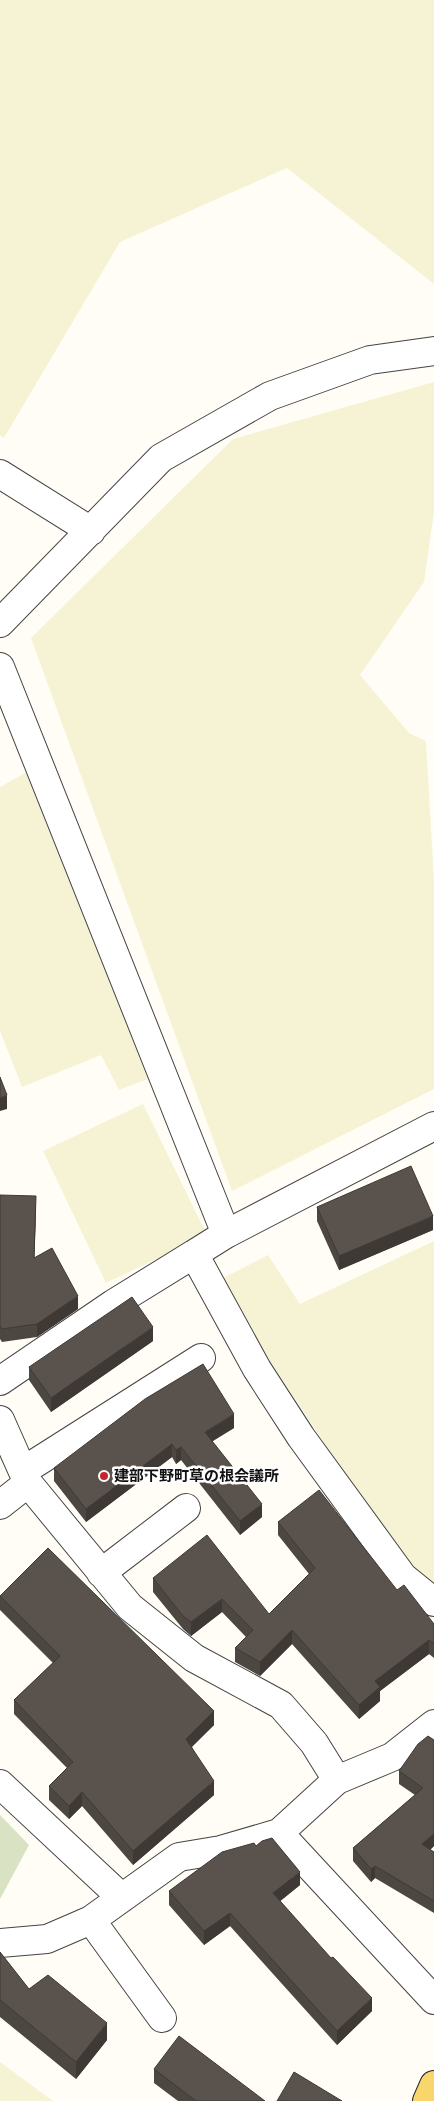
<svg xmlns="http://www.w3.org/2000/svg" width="434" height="2101" viewBox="0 0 434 2101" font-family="'Source Serif 4','Noto Sans JP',serif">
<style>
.farmland{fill:#f6f3d4}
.cemetery{fill:#d9e3c4}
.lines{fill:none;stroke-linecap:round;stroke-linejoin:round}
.street-casing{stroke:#444;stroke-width:30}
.primary-casing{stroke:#222;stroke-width:30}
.street{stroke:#fff;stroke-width:28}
.primary{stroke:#f9d66b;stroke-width:28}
.wall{fill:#4d4742}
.shaded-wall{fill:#3f3936}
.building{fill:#5a524d;stroke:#3f3936}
.poi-dot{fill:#c4262e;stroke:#fff;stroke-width:2}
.labels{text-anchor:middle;stroke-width:5;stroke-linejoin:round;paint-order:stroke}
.poi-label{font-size:15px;font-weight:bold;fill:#111;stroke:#fff;text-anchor:start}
</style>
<rect width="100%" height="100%" fill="#fffdf5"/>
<path class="farmland" d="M 0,0 L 434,0 L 434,284 L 287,168 L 120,242 L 4,438 L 0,435 Z
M 434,382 L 434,511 L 424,582 L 360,675 L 409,733 L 426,741 L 434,882 L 434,1089 L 232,1191 L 31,638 L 233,439 Z
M 27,772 L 148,1079 L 119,1090 L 101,1055 L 22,1087 L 0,1031 L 0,787 Z
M 143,1104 L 207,1235 L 106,1283 L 43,1151 Z
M 434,1241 L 434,1589 L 408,1570 L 268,1358 L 223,1278 L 268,1255 L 300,1304 Z
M 0,2062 L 53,2101 L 0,2101 Z"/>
<path class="cemetery" d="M 0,1815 L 29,1845 L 0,1899 Z"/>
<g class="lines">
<g class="street-casing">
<path id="street" d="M 0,474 L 91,531
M 0,623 L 161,458 L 270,396 L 370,360 L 434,351
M 0,667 L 226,1234
M 434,1126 L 226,1234 L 194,1254 L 257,1369 L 301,1437 L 403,1577 L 434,1602
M 0,1381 L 113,1304 L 194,1254
M 0,1420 L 28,1483 L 130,1607 L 194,1658 L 281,1705 L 314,1743 L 337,1780 L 279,1833
M 23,1471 L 201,1358
M 0,1505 L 28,1483
M 101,1573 L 186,1508
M 337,1780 L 392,1757 L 434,1724
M 0,1784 L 122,1898
M 91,1920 L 162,2018
M 0,1943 L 47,1939 L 91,1920 L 179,1857 L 221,1850 L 279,1833 L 434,2000"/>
</g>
<g class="primary-casing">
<path id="primary" d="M 427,2101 L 434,2085"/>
</g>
<use href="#street" class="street"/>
<use href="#primary" class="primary"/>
</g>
<path class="wall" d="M 0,1195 L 36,1209 L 34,1258 L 78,1309 L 37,1337 L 2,1342 L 0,1339 Z
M 317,1207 L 433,1230 L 339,1270 L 317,1221 Z
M 153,1341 L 51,1412 L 29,1380 L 29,1367 Z
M 234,1428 L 212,1441 L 262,1517 L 240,1535 L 181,1460 L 176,1464 L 172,1457 L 86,1522 L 54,1481 L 54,1468 Z
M 278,1522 L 397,1590 L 434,1624 L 434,1658 L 429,1654 L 380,1691 L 380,1701 L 359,1719 L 292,1644 L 260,1676 L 235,1662 L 235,1648 L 246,1637 L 222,1612 L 191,1636 L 183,1629 L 153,1592 L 153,1578 L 269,1614 L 309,1574 L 278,1535 Z
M 0,1596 L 214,1725 L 192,1747 L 214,1795 L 133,1865 L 82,1806 L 69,1819 L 49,1800 L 49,1786 L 67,1768 L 14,1714 L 14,1700 L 53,1663 L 0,1610 Z
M 434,1740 L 434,1846 L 430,1850 L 434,1852 L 434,1913 L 375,1878 L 371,1882 L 353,1861 L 353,1848 L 415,1795 L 399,1784 L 399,1771 Z
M 256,1846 L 300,1885 L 280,1901 L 372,2011 L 337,2045 L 230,1926 L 204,1945 L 169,1905 L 169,1891 Z
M 0,1952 L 29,1989 L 107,2040 L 76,2079 L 0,2017 Z
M 154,2069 L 265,2101 L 178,2101 L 154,2083 Z"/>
<path class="shaded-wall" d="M 7,1095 L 7,1109 L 0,1111 L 0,1098 Z
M 36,1196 L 36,1209 L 34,1271 L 34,1258 Z
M 433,1216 L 433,1230 L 339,1270 L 339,1256 Z
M 78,1296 L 78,1309 L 37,1337 L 37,1324 Z
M 153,1327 L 153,1341 L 51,1412 L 51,1398 Z
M 234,1414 L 234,1428 L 205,1446 L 205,1432 Z
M 172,1444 L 172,1457 L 86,1522 L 86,1509 Z
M 181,1447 L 181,1460 L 176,1464 L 176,1450 Z
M 262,1504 L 262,1517 L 240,1535 L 240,1521 Z
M 222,1599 L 222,1612 L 191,1636 L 191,1622 Z
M 292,1630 L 292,1644 L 260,1676 L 260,1662 Z
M 429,1640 L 429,1654 L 380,1691 L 380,1701 L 359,1719 L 359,1705 L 375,1681 Z
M 214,1711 L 214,1725 L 186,1752 L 186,1739 Z
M 214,1781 L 214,1795 L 133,1865 L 133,1851 Z
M 82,1792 L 82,1806 L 69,1819 L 69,1806 Z
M 434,1834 L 434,1846 L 422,1857 L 422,1844 Z
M 375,1866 L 375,1878 L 371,1882 L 371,1869 Z
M 300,1872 L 300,1885 L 273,1907 L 273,1893 Z
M 230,1913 L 230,1926 L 204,1945 L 204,1931 Z
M 372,1998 L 372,2011 L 337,2045 L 337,2031 Z
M 107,2023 L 107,2040 L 76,2079 L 76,2062 Z"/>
<path class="building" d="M 0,1077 L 7,1095 L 0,1098 Z
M 411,1166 L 433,1216 L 339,1256 L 317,1207 Z
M 0,1195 L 36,1196 L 34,1258 L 52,1248 L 78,1296 L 37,1324 L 2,1329 L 0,1326 Z
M 132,1297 L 153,1327 L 51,1398 L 29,1367 Z
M 203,1364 L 234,1414 L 205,1432 L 262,1504 L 240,1521 L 181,1447 L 176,1450 L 172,1444 L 86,1509 L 54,1468 L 145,1399 Z
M 319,1490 L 397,1590 L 404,1585 L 434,1624 L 434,1644 L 429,1640 L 375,1681 L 380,1687 L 359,1705 L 292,1630 L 260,1662 L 235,1648 L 253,1630 L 222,1599 L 191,1622 L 183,1616 L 153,1578 L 207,1535 L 269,1614 L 315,1568 L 278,1522 Z
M 48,1548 L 214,1711 L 186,1739 L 214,1781 L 133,1851 L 82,1792 L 69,1806 L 49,1786 L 73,1762 L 14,1700 L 60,1656 L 0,1596 Z
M 428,1736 L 434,1740 L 434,1834 L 422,1844 L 434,1852 L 434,1901 L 375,1866 L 371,1869 L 353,1848 L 423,1788 L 399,1771 L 418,1744 Z
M 272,1838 L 300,1872 L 273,1893 L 331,1958 L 333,1957 L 372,1998 L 337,2031 L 230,1913 L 204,1931 L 169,1891 L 222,1852 L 254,1843 L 256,1846 L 262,1841 Z
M 0,1952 L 29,1989 L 48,1975 L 107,2023 L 76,2062 L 0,2000 Z
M 179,2036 L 265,2101 L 196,2101 L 154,2069 Z
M 294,2072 L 342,2101 L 277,2101 Z"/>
<circle class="poi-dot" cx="104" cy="1476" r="5"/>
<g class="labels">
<g class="poi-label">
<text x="114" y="1481">建部下野町草の根会議所</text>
</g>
</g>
</svg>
